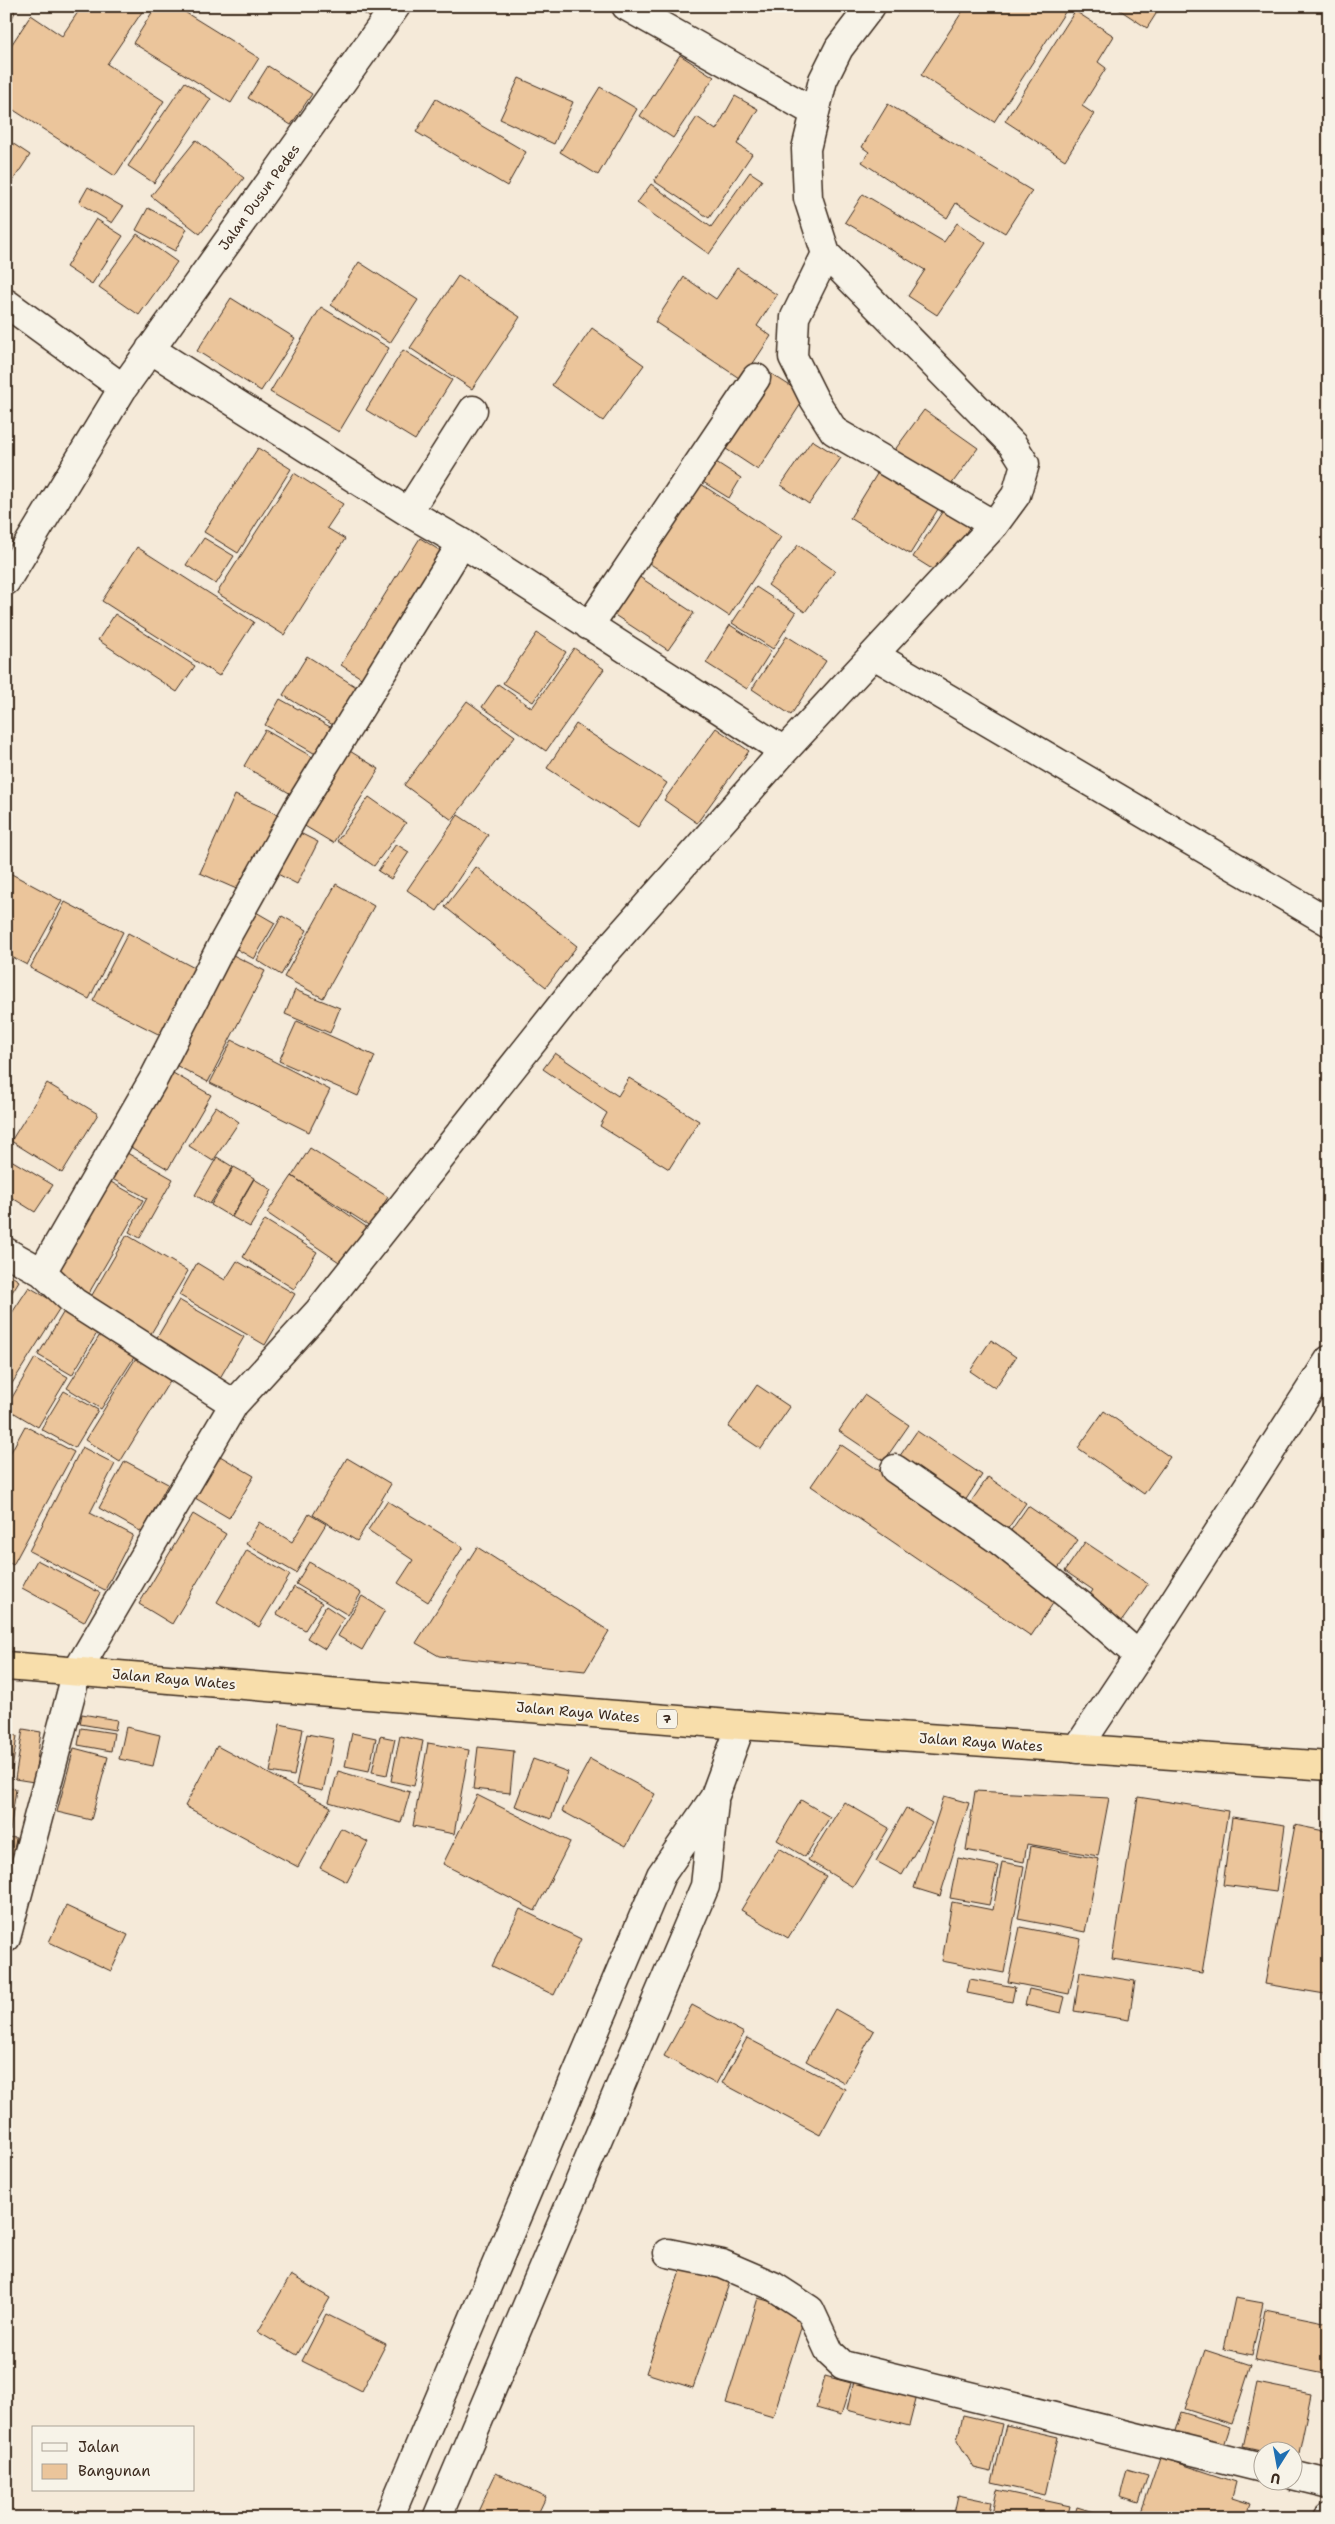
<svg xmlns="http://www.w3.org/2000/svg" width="1335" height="2524" viewBox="0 0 1335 2524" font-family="'Shantell Sans',sans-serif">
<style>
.building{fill:#ebc59b;stroke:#3b2a1e}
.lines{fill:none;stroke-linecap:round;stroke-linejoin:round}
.minor-casing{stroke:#3b2a1e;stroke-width:31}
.highway-casing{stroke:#3b2a1e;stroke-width:31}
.minor{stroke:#f7f3e8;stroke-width:28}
.highway{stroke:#f8deab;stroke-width:28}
.labels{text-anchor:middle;stroke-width:4;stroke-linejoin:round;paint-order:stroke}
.shield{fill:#f7f3e8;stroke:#73665b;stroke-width:1}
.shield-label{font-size:12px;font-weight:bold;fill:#3b2a1e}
.street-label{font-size:14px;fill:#3b2a1e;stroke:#f7f3e8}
</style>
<rect width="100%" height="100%" fill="#f5ead9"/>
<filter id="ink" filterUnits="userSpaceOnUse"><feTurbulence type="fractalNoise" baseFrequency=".02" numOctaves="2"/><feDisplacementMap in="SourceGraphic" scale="10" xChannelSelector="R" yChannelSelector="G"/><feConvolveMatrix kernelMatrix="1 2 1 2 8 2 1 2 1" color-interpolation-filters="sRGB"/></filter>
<g filter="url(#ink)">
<path class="building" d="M 82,6 L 146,6 L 107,64 L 164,101 L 115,176 L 6,105 L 6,53 L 31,15 L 62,36 Z
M 156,6 L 175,6 L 259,58 L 231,103 L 133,43 Z
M 352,6 L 381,6 L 373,19 Z
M 966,6 L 1069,6 L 994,122 L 921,75 Z
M 1114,6 L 1161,6 L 1147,28 Z
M 6,8 L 15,12 L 6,31 Z
M 1075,11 L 1114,36 L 1098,62 L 1106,68 L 1082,106 L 1094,114 L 1065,160 L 1005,121 Z
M 680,55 L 714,77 L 673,138 L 640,116 Z
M 268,66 L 312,94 L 291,125 L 248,98 Z
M 519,78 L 573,102 L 554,144 L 500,119 Z
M 185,82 L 211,99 L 154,183 L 128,166 Z
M 600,87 L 637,109 L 598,175 L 560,152 Z
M 735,96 L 758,109 L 737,144 L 752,154 L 709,218 L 654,181 L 697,117 L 716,130 Z
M 436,99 L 526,152 L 507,186 L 416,132 Z
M 888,104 L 1032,191 L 1005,233 L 956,203 L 947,218 L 862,162 L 869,152 L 862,147 Z
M 6,139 L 30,155 L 6,191 Z
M 196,140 L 244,178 L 200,234 L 151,196 Z
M 750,172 L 762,180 L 709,254 L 637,203 L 651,184 L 711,227 Z
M 88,187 L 123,207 L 112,223 L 79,203 Z
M 863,194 L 944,242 L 957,223 L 986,243 L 937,315 L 908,296 L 925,270 L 845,222 Z
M 148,208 L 187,229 L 175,251 L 136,230 Z
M 96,219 L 123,236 L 92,284 L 66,267 Z
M 137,234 L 177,262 L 139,315 L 99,287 Z
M 359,262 L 418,300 L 390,343 L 331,305 Z
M 737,268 L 777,295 L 757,326 L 771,336 L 742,380 L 655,322 L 684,277 L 716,299 Z
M 458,276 L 520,317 L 472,389 L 410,348 Z
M 231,298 L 295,338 L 261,391 L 197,351 Z
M 321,307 L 389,348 L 339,432 L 270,392 Z
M 592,328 L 644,365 L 603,421 L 552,385 Z
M 403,350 L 452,380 L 415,440 L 366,410 Z
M 770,373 L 806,396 L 758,470 L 723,447 Z
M 924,410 L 978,448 L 948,489 L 894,451 Z
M 812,440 L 841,458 L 809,504 L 781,485 Z
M 258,448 L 291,469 L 238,553 L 204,532 Z
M 716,462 L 741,478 L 729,498 L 703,482 Z
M 880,469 L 940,506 L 910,554 L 850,518 Z
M 294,473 L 343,504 L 327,528 L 345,539 L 284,635 L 217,593 Z
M 701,484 L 781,537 L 729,616 L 649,563 Z
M 944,509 L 970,526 L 940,574 L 913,557 Z
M 204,538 L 234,556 L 216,584 L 186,565 Z
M 420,538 L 447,555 L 369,683 L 341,665 Z
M 798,545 L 835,571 L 805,612 L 768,585 Z
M 137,547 L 254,622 L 219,676 L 102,601 Z
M 635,574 L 694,613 L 668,650 L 610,612 Z
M 756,587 L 796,613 L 773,649 L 732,623 Z
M 115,614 L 195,666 L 177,692 L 98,640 Z
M 730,625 L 771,651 L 747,689 L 706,663 Z
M 537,633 L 566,652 L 533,702 L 503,683 Z
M 787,636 L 826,661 L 791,715 L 752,689 Z
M 574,648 L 604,669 L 546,751 L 482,707 L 498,684 L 532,708 Z
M 307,656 L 366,693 L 343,731 L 283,695 Z
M 280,699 L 341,733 L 326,760 L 265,725 Z
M 467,701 L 515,736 L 452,820 L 404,785 Z
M 576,724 L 667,783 L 638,827 L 547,768 Z
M 716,728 L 749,751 L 697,823 L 664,800 Z
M 265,730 L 323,763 L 301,800 L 244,766 Z
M 340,745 L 379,769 L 333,843 L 293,819 Z
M 235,795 L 282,816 L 248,894 L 200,873 Z
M 369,797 L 406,823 L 374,866 L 337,841 Z
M 458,815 L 488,835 L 437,911 L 407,890 Z
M 288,827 L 318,842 L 297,884 L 268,869 Z
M 396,844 L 409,852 L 391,879 L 378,871 Z
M 476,867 L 577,946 L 546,987 L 445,907 Z
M 6,871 L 62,901 L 27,965 L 6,954 Z
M 336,884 L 374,906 L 323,998 L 284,977 Z
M 65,902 L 123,932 L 89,999 L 30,968 Z
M 249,908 L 275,923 L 254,959 L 228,944 Z
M 282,916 L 307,930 L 281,975 L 257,960 Z
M 128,933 L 202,972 L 168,1039 L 93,1001 Z
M 221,949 L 265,971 L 208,1082 L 164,1059 Z
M 295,990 L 340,1008 L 330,1033 L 285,1014 Z
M 297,1021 L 375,1056 L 358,1096 L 279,1061 Z
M 232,1040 L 330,1090 L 309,1132 L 210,1083 Z
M 555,1053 L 618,1096 L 629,1078 L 699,1121 L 669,1169 L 600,1126 L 607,1113 L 543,1069 Z
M 166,1069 L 211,1095 L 168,1169 L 122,1142 Z
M 47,1083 L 98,1114 L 62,1173 L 11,1141 Z
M 216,1106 L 239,1122 L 213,1161 L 189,1146 Z
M 310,1148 L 388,1197 L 370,1226 L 292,1176 Z
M 120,1149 L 173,1179 L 140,1238 L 129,1232 L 147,1198 L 105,1175 Z
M 6,1157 L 53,1185 L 35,1212 L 6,1194 Z
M 217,1157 L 233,1167 L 210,1204 L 195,1195 Z
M 234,1167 L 254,1178 L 231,1217 L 211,1205 Z
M 292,1176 L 368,1228 L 342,1264 L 267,1213 Z
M 102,1177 L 143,1200 L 86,1298 L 46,1274 Z
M 254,1179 L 272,1190 L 250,1227 L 232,1217 Z
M 265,1220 L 317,1252 L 294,1289 L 243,1257 Z
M 127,1235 L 188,1271 L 149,1337 L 88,1302 Z
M 237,1261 L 295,1294 L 265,1345 L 179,1295 L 197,1263 L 225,1280 Z
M 6,1272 L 19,1281 L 6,1302 Z
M 29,1287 L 61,1306 L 6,1393 L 6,1322 Z
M 179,1300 L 244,1337 L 217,1383 L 152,1346 Z
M 66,1308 L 100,1328 L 72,1375 L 38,1355 Z
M 103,1330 L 138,1351 L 101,1409 L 67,1388 Z
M 991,1340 L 1016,1357 L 995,1388 L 970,1371 Z
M 139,1353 L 174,1374 L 120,1462 L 85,1440 Z
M 35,1358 L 68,1377 L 38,1427 L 6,1408 Z
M 757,1385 L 790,1407 L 761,1449 L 728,1427 Z
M 64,1391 L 98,1410 L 75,1448 L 41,1429 Z
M 864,1395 L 909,1425 L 884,1461 L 839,1431 Z
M 1104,1411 L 1170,1457 L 1144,1494 L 1078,1448 Z
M 25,1426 L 74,1452 L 13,1565 L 6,1561 L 6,1461 Z
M 917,1431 L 982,1475 L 961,1507 L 895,1463 Z
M 840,1444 L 1060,1593 L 1031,1636 L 811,1486 Z
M 82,1447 L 115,1464 L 90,1513 L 133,1535 L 105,1590 L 29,1551 Z
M 220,1456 L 254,1476 L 229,1518 L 195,1498 Z
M 347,1458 L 391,1484 L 357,1541 L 313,1515 Z
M 125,1461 L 168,1484 L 142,1532 L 99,1508 Z
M 988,1477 L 1026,1503 L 1004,1534 L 966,1509 Z
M 387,1501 L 463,1547 L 428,1602 L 398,1583 L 413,1560 L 368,1530 Z
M 1028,1506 L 1078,1540 L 1055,1573 L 1005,1539 Z
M 193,1514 L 226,1534 L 172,1624 L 139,1604 Z
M 309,1514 L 326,1524 L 296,1573 L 246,1544 L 259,1522 L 292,1542 Z
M 1085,1542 L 1148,1584 L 1119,1625 L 1085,1602 L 1093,1590 L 1065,1571 Z
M 477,1547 L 609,1631 L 585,1671 L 439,1656 L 416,1643 Z
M 247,1550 L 290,1575 L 259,1627 L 217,1602 Z
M 37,1560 L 100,1593 L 84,1622 L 22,1588 Z
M 309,1562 L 361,1593 L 348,1615 L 296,1584 Z
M 294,1587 L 322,1603 L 305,1630 L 277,1614 Z
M 362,1596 L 385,1610 L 362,1650 L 338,1636 Z
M 326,1606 L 344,1618 L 325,1649 L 307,1638 Z
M 82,1714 L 117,1720 L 115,1730 L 80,1724 Z
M 280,1724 L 303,1729 L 294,1776 L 270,1772 Z
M 126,1727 L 160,1735 L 153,1766 L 119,1759 Z
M 81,1728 L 114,1733 L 111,1751 L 78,1745 Z
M 23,1729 L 41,1732 L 34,1782 L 15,1779 Z
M 352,1733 L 376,1738 L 369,1771 L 345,1766 Z
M 6,1734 L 17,1736 L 10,1784 L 6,1784 Z
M 307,1734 L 334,1739 L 323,1791 L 296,1785 Z
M 380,1736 L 395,1739 L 387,1775 L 372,1772 Z
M 400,1736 L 423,1741 L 414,1786 L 391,1781 Z
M 428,1743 L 469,1750 L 454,1834 L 413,1826 Z
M 217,1746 L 331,1807 L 298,1867 L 185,1806 Z
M 478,1747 L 514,1751 L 510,1793 L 473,1789 Z
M 74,1748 L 108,1757 L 91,1820 L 57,1812 Z
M 533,1759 L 568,1772 L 551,1819 L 515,1806 Z
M 590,1759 L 655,1794 L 626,1846 L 562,1811 Z
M 338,1771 L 410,1792 L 401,1823 L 329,1802 Z
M 6,1787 L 16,1789 L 10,1831 L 6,1830 Z
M 975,1791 L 1109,1798 L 1098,1856 L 1027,1844 L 1024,1862 L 966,1850 Z
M 477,1795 L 570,1842 L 535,1911 L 443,1864 Z
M 944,1796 L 969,1803 L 940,1896 L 914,1888 Z
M 1138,1797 L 1228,1811 L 1202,1973 L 1112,1959 Z
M 801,1800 L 830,1817 L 805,1857 L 777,1840 Z
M 844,1802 L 889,1828 L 853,1887 L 808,1860 Z
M 906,1808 L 932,1823 L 902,1875 L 876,1861 Z
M 1232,1817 L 1285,1825 L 1276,1892 L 1223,1885 Z
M 1295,1825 L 1329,1832 L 1329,1973 L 1325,1994 L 1265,1984 Z
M 341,1828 L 368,1842 L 347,1882 L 320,1868 Z
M 6,1837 L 16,1838 L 10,1877 L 6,1876 Z
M 1031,1846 L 1099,1859 L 1085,1932 L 1018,1919 Z
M 779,1848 L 826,1876 L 788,1938 L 741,1910 Z
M 958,1858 L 998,1866 L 989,1905 L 950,1898 Z
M 1002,1862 L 1024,1866 L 1004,1973 L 942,1961 L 952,1902 L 993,1910 Z
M 66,1906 L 128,1935 L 111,1971 L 49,1942 Z
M 520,1909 L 581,1939 L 554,1995 L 492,1966 Z
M 1020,1927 L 1081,1939 L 1069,1994 L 1008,1982 Z
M 1080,1972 L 1135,1981 L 1129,2020 L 1074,2011 Z
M 970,1979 L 1015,1987 L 1012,2002 L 967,1993 Z
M 1029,1989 L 1065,1997 L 1061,2013 L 1025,2005 Z
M 692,2005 L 744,2033 L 716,2084 L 664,2056 Z
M 835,2009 L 874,2031 L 845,2083 L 806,2061 Z
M 747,2038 L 845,2089 L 820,2135 L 722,2083 Z
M 683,2262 L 731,2278 L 693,2388 L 646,2373 Z
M 291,2275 L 330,2298 L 297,2355 L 258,2332 Z
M 758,2298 L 806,2312 L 773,2417 L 726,2403 Z
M 1235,2298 L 1263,2303 L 1252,2355 L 1224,2349 Z
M 1265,2310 L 1329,2323 L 1329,2353 L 1324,2374 L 1255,2360 Z
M 326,2314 L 386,2344 L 362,2391 L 302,2361 Z
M 1205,2350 L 1251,2365 L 1232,2424 L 1185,2409 Z
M 825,2376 L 851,2383 L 841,2415 L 816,2408 Z
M 855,2376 L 918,2391 L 909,2426 L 847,2410 Z
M 1257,2383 L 1311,2394 L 1298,2458 L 1292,2457 L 1292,2452 L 1265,2452 L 1243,2447 Z
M 1181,2412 L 1230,2427 L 1222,2452 L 1173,2437 Z
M 963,2415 L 1002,2424 L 991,2472 L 974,2468 L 957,2440 Z
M 1006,2425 L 1058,2437 L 1045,2495 L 992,2483 Z
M 1160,2457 L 1236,2482 L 1232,2498 L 1251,2504 L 1246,2518 L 1139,2518 Z
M 1127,2469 L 1148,2475 L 1139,2503 L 1120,2497 Z
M 496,2473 L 546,2497 L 536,2518 L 475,2518 Z
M 997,2490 L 1070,2506 L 1067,2518 L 991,2518 Z
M 958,2495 L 991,2502 L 988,2518 L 953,2518 Z
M 1077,2507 L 1113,2518 L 1074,2518 Z"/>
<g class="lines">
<g class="minor-casing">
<path id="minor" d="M 626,6 L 814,112
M 826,254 L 795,317 L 793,357 L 814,399 L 834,431 L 994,525
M 6,303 L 123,388
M 150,349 L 408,512 L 462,543 L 784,751
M 408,512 L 473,410
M 6,581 L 123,388 L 396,6
M 589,626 L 756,378
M 874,655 L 1329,922
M 6,1252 L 42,1272 L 74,1302 L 234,1404
M 42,1272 L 153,1080 L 223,943 L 297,810 L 462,543
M 895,1469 L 1000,1541 L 1083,1607 L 1139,1656
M 1077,1749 L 1139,1656 L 1329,1360
M 6,1938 L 77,1671 L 234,1404 L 319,1311 L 588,972 L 784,751 L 994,525 L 1016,495 L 1025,464 L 1013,445 L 826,254 L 808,198 L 806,149 L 823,80 L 839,48 L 871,6
M 668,2253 L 722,2264 L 773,2286 L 810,2310 L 830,2353 L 843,2365 L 1262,2468
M 1292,2475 L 1329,2484
M 389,2518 L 661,1875 L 714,1798 L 741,1725
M 437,2518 L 705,1886 L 714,1802
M 1328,2518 L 1329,2517"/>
</g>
<g class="highway-casing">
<path id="highway" d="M 6,1666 L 741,1725 L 1329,1766"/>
</g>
<use href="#minor" class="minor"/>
<use href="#highway" class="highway"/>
</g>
</g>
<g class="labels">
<rect class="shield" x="657" y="1709.5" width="20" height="19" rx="4"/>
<g class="shield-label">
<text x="667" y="1723">7</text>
</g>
<g class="street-label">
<text transform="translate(259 197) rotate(-54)" y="5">Jalan Dusun Pedes</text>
<text transform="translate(174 1679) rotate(5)" y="5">Jalan Raya Wates</text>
<text transform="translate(578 1712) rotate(5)" y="5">Jalan Raya Wates</text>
<text transform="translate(981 1742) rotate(4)" y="5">Jalan Raya Wates</text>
</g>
</g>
<rect width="1335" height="2524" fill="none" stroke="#f7f3e8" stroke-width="25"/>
<rect x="12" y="12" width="1310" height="2499" fill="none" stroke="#3b2a1e" stroke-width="2" filter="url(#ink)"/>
<rect x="32" y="2426" width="162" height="65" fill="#f7f3e8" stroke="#aca397"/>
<rect x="42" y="2443" width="25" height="8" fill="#f7f3e8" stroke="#aca397"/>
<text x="78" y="2452" font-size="15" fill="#3b2a1e">Jalan</text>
<rect x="42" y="2464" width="25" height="15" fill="#ebc59b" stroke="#aca397"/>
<text x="78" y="2476" font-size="15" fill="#3b2a1e">Bangunan</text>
<g transform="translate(1278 2466) rotate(191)"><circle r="24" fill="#f7f3e8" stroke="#aca397"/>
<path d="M0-4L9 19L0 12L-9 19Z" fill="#1f6fb2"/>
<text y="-8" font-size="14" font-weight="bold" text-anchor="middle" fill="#3b2a1e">U</text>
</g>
</svg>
